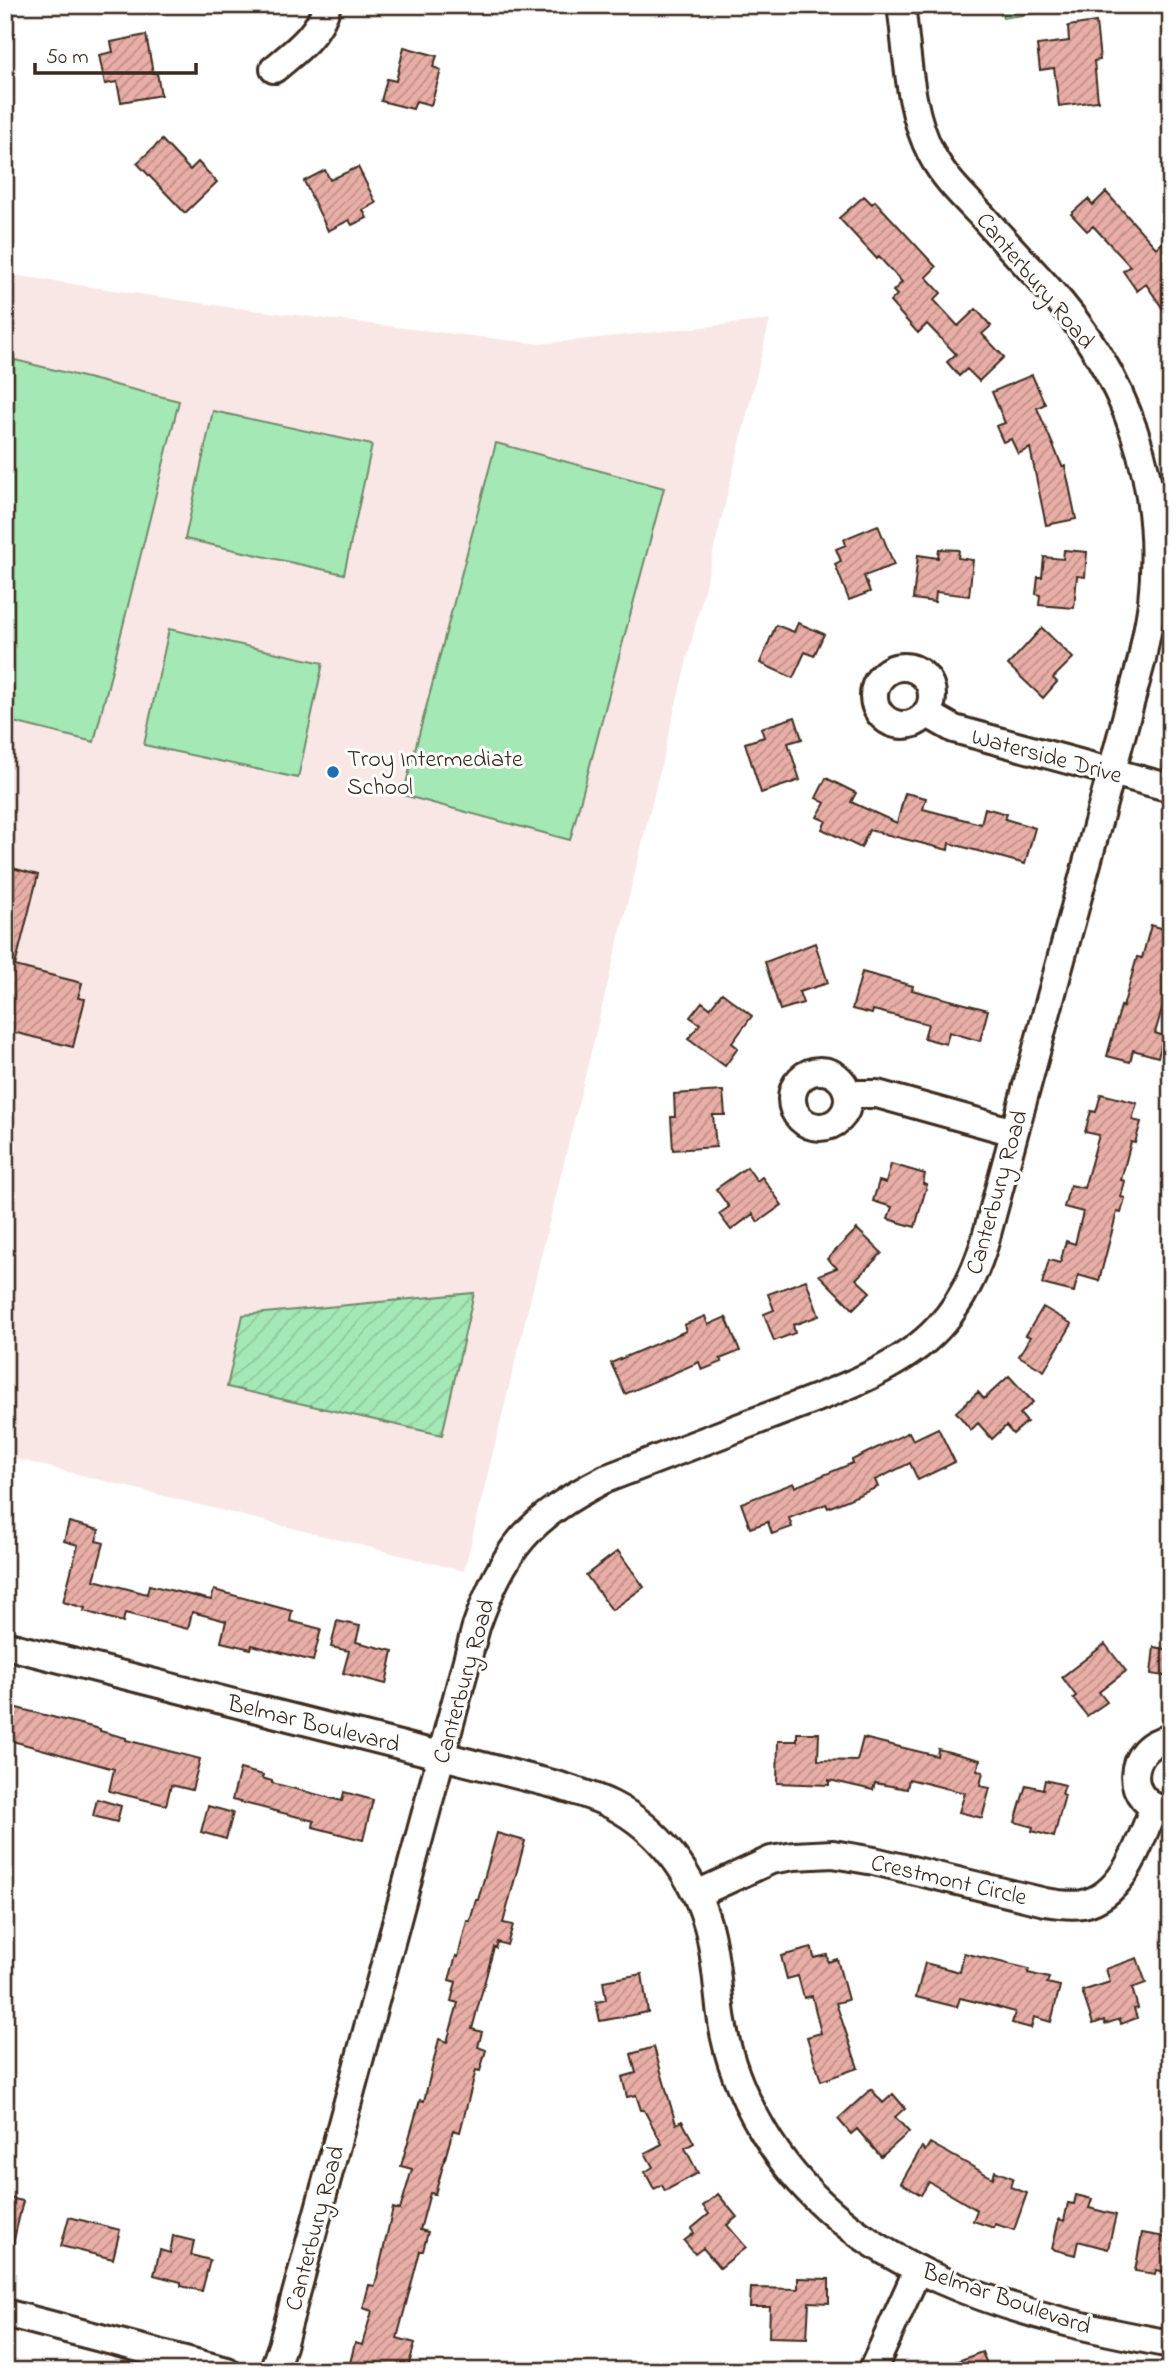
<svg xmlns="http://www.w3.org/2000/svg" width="1176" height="2376" viewBox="0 0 1176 2376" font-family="'Indie Flower',sans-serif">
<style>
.built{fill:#f8e7e5}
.green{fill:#a4e9b5;stroke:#708a6a;stroke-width:2}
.forest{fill:url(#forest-firs);stroke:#708a6a;stroke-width:2}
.garden{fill:url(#garden-furrows);stroke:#708a6a;stroke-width:2}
.building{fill:url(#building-hatch);stroke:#3b2a1e;stroke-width:2}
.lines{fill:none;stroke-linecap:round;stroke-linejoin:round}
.minor-casing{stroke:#3b2a1e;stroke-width:32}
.minor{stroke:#fff;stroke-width:26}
.poi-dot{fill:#1f6fb2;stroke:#fff;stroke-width:2.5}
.labels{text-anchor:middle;stroke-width:6;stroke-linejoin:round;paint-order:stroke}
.street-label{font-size:24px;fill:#3b2a1e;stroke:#fff}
.poi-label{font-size:24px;fill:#3b2a1e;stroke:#fff;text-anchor:start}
</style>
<defs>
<pattern id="forest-firs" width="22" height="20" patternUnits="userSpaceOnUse" patternTransform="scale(1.75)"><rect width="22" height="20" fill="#a4e9b5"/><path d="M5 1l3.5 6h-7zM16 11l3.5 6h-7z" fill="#8ec89b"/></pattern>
<pattern id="garden-furrows" width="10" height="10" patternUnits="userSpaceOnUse" patternTransform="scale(1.75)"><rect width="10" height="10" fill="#a4e9b5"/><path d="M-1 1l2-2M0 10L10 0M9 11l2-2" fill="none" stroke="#8ec89b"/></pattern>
<pattern id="building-hatch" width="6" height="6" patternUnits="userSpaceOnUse" patternTransform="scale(1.75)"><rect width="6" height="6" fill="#e9aea8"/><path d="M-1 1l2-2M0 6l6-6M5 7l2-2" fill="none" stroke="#be8e88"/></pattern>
</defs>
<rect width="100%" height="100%" fill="#fff"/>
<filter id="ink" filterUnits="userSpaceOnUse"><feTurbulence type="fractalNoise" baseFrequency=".0143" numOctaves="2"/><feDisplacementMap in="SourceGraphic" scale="14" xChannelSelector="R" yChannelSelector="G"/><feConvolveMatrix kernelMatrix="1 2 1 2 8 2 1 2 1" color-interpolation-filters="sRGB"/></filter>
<g filter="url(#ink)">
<path class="built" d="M 5,274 L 227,307 L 540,344 L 770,320 L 464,1571 L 5,1456 Z"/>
<path class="green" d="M 15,360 L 179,401 L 94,742 L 5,720 L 5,398 Z
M 213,411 L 372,445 L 344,574 L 185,539 Z
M 496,443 L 664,488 L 570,840 L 403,795 Z
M 169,629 L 323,663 L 298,778 L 144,745 Z"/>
<path class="forest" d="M 998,5 L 1085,5 L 1003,18 Z"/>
<path class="garden" d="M 474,1293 L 442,1435 L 227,1387 L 243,1315 Z"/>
<path class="building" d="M 1096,22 L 1100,60 L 1094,61 L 1098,101 L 1059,106 L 1054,68 L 1040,70 L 1037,45 L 1069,41 L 1068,26 Z
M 146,35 L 153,73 L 157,73 L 161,95 L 121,102 L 117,82 L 105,84 L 99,55 L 113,52 L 111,42 Z
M 404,47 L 437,56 L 433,67 L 441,70 L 431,105 L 416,101 L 413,109 L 381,101 L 387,79 L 396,81 Z
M 162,140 L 190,170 L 198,162 L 217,182 L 185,213 L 137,163 Z
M 358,167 L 376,203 L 363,210 L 367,218 L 352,225 L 349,220 L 328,231 L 304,181 L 325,170 L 330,180 Z
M 1106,192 L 1156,248 L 1164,242 L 1171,251 L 1171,321 L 1146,284 L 1137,291 L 1123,271 L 1130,266 L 1093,226 L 1087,231 L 1071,214 L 1088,199 L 1093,205 Z
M 864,196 L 872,204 L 875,201 L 936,267 L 926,277 L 941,293 L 934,300 L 958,326 L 976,309 L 991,326 L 982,334 L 1004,357 L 979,381 L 967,369 L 959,376 L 947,362 L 956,354 L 927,324 L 918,333 L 890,302 L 897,295 L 893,291 L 902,282 L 879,257 L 877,259 L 839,218 Z
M 1032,375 L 1045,404 L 1037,408 L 1062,466 L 1065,466 L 1076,519 L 1046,525 L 1030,448 L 1018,454 L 1011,439 L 1003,442 L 996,426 L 1005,423 L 992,392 Z
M 878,525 L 894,565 L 864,576 L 870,592 L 849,600 L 835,564 L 841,561 L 836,549 L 846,545 L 844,539 Z
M 939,549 L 959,550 L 958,558 L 973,560 L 969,596 L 936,592 L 935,602 L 913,599 L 918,555 L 938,558 Z
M 1064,550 L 1087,552 L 1085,577 L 1077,576 L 1074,608 L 1039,605 L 1040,595 L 1036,594 L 1038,577 L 1042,577 L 1044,557 L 1063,559 Z
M 798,623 L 824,634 L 814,656 L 805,652 L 793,678 L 760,663 L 776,625 L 794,632 Z
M 1042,628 L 1073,658 L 1053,678 L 1057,682 L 1043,698 L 1008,665 Z
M 795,717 L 802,739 L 788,743 L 800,780 L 761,793 L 745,743 L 764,737 L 761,728 Z
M 826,778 L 856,793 L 851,802 L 897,823 L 905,793 L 926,798 L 923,809 L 981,824 L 985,808 L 1007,814 L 1005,819 L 1035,828 L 1025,864 L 949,843 L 948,850 L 869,830 L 861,848 L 822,829 L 826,821 L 817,817 L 825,803 L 816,798 Z
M 5,866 L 38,875 L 15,966 L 82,983 L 78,998 L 85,999 L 73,1047 L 5,1030 Z
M 1151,925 L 1171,931 L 1171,989 L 1168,988 L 1155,1033 L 1164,1036 L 1158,1057 L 1133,1050 L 1130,1062 L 1107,1056 L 1121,1006 L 1123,1007 L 1137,957 L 1142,958 Z
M 815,943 L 828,983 L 799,992 L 803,1003 L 780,1010 L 765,962 Z
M 862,972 L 913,986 L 912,990 L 988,1010 L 980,1041 L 949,1032 L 946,1044 L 924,1038 L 928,1024 L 873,1010 L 872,1014 L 852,1009 Z
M 722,993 L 752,1016 L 732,1043 L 738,1048 L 725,1066 L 688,1039 L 700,1024 L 690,1017 L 702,1002 L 710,1008 Z
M 723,1091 L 725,1115 L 713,1115 L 716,1147 L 673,1150 L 671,1117 L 675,1117 L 674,1094 Z
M 1101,1094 L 1137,1103 L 1132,1120 L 1141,1122 L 1135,1143 L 1131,1142 L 1121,1180 L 1125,1181 L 1121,1197 L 1125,1198 L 1121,1213 L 1117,1212 L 1099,1281 L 1078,1275 L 1074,1292 L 1042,1284 L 1049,1260 L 1060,1263 L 1066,1241 L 1075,1244 L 1083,1212 L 1064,1207 L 1070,1185 L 1084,1188 L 1099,1135 L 1085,1132 L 1091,1111 L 1096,1112 Z
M 891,1164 L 925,1174 L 923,1184 L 927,1185 L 915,1227 L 888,1219 L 892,1207 L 873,1201 L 879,1181 L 886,1183 Z
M 747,1167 L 757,1181 L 762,1177 L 782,1205 L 758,1222 L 753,1214 L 731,1230 L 719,1214 L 729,1207 L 716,1189 Z
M 857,1229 L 882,1253 L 856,1279 L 870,1292 L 853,1309 L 819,1275 L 837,1268 L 827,1259 Z
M 806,1280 L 819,1316 L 793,1325 L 795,1333 L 774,1341 L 764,1314 L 774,1310 L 768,1294 Z
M 1043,1307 L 1072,1324 L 1044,1371 L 1019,1356 L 1030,1337 L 1026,1335 Z
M 705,1316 L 708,1325 L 726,1317 L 740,1351 L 720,1359 L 722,1362 L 702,1370 L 699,1362 L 625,1394 L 611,1363 L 686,1331 L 684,1325 Z
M 1009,1376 L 1033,1402 L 1020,1414 L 1027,1422 L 1013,1434 L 1006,1426 L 992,1439 L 978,1423 L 971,1430 L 956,1412 L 978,1392 L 984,1399 Z
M 938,1428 L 955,1462 L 918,1480 L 910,1463 L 875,1480 L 878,1487 L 828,1508 L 826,1504 L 789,1518 L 792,1527 L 772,1534 L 768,1522 L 750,1528 L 741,1503 L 794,1483 L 795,1487 L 853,1463 L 852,1460 L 909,1432 L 913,1440 Z
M 69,1522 L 99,1530 L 96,1541 L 104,1543 L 94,1580 L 147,1594 L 149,1585 L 211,1600 L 214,1590 L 292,1611 L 290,1621 L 321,1629 L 313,1661 L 252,1645 L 251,1649 L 221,1642 L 226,1621 L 192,1612 L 188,1629 L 125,1613 L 123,1622 L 84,1611 L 85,1608 L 63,1602 L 78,1545 L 64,1541 Z
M 618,1551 L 644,1587 L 612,1610 L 586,1575 Z
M 337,1621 L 360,1626 L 356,1642 L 393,1651 L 386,1684 L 343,1673 L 349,1651 L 331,1647 Z
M 1105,1644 L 1126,1671 L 1099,1692 L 1107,1702 L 1087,1716 L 1073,1698 L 1076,1696 L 1062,1677 Z
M 1154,1647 L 1171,1650 L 1171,1677 L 1151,1674 Z
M 5,1705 L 100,1729 L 100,1731 L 126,1738 L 126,1740 L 200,1759 L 192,1790 L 171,1785 L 166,1805 L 109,1791 L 114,1769 L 5,1739 Z
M 797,1733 L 819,1733 L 818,1760 L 857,1761 L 863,1738 L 937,1756 L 938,1749 L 980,1760 L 977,1771 L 983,1772 L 980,1786 L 990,1788 L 982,1818 L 959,1812 L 965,1793 L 909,1779 L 907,1789 L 875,1783 L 873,1790 L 829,1780 L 829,1785 L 777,1783 L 778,1741 L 797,1741 Z
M 240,1769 L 263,1775 L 262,1778 L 272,1781 L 272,1783 L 342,1801 L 344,1792 L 373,1800 L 363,1840 L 313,1827 L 314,1821 L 232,1800 Z
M 1045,1780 L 1065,1785 L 1062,1794 L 1065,1795 L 1054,1837 L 1032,1831 L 1033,1827 L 1015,1822 L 1026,1785 L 1043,1789 Z
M 97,1799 L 121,1806 L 117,1822 L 93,1816 Z
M 208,1806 L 233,1813 L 226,1839 L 201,1832 Z
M 497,1833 L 525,1841 L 503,1923 L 513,1925 L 507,1945 L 498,1942 L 496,1948 L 494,1947 L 472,2029 L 482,2032 L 478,2047 L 486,2050 L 480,2071 L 476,2070 L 460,2132 L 453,2130 L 435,2194 L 430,2193 L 420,2230 L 428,2232 L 423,2251 L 420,2251 L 397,2338 L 415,2343 L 407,2371 L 364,2371 L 349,2367 L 355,2343 L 362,2345 L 372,2311 L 363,2308 L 369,2285 L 375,2286 L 393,2208 L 400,2210 L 412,2169 L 401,2166 L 420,2100 L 424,2101 L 439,2039 L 447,2042 L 458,2003 L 451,2001 L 456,1982 L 449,1980 L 456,1956 L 458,1957 L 467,1921 L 470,1921 L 476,1900 L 478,1900 Z
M 812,1948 L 814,1958 L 827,1955 L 828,1962 L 837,1959 L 848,2000 L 836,2003 L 858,2068 L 821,2081 L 807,2037 L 821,2033 L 812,1996 L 804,1998 L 798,1976 L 787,1979 L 781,1956 Z
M 964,1953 L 1029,1969 L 1028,1973 L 1049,1978 L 1047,1983 L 1060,1986 L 1051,2022 L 1034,2017 L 1031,2028 L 1012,2023 L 1015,2012 L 997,2007 L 960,1998 L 957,2007 L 916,1997 L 925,1963 L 960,1972 Z
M 1137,1958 L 1146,1983 L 1132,1988 L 1138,2008 L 1134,2009 L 1137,2018 L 1121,2024 L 1120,2019 L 1105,2024 L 1104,2020 L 1093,2024 L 1082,1991 L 1110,1982 L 1106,1969 Z
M 642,1974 L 648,2012 L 600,2021 L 596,2002 L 606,2000 L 603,1981 Z
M 654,2047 L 676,2124 L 682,2121 L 694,2143 L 685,2148 L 698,2173 L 665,2191 L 662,2185 L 654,2189 L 645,2172 L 653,2167 L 645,2153 L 662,2144 L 644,2110 L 641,2110 L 636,2095 L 627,2097 L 622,2077 L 636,2073 L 631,2054 Z
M 871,2089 L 883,2103 L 893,2094 L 905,2108 L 895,2117 L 909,2132 L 881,2157 L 857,2129 L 851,2134 L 838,2119 Z
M 930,2143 L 993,2178 L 995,2171 L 1013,2178 L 1010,2187 L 1027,2193 L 1014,2230 L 995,2224 L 994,2228 L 973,2221 L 977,2210 L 929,2182 L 921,2195 L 901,2183 L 922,2147 L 925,2151 Z
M 718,2194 L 737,2217 L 727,2225 L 746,2247 L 720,2268 L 703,2248 L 695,2254 L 684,2241 L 694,2233 L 691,2229 L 709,2214 L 703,2206 Z
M 1076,2195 L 1092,2199 L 1089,2208 L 1116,2215 L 1108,2249 L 1078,2241 L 1075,2255 L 1052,2249 L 1059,2219 L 1064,2221 L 1068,2203 L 1074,2204 Z
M 5,2197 L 23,2201 L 12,2248 L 5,2247 Z
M 69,2217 L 120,2230 L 113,2259 L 61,2246 Z
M 1142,2233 L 1171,2238 L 1171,2273 L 1156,2270 L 1155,2274 L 1135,2271 Z
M 173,2236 L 194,2241 L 191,2255 L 210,2260 L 202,2291 L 181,2286 L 181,2282 L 154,2275 L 160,2250 L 170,2253 Z
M 798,2278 L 829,2279 L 829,2303 L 809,2302 L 807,2338 L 769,2337 L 770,2307 L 750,2307 L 751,2288 L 798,2289 Z
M 982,2352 L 990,2371 L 936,2371 L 936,2369 Z"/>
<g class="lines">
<g class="minor-casing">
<path id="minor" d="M 274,69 C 296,51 320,33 327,5
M874 696a29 29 0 1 1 58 0a29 29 0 1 1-58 0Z
M 926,713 L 954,729 L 1171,788
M792 1099a28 28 0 1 1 56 0a28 28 0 1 1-56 0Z
M 848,1094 L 877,1094 L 1014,1132
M 5,1645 L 557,1785 C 575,1791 594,1796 612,1805 C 659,1829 694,1876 708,1926 C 716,1955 717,1986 721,2015 C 726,2054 742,2095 762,2129 C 844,2272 1020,2317 1171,2344
M 1169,1810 C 1123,1807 1124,1744 1171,1739
M 697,1894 L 771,1860 L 794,1856 L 833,1854 L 874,1861 L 1045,1902 C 1057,1904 1070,1906 1083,1904 C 1125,1895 1140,1841 1154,1807
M 5,2313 L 227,2371
M 273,2371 L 282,2346 L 476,1627 C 504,1548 529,1518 605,1479 C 658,1459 711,1438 764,1418 C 820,1396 897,1373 938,1328 C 960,1305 974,1276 984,1245 L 1142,659 C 1145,640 1150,621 1152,602 C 1165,483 1127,373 1046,286 C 1025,263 1003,240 982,216 C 964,197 944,178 932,155 C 908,110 908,54 901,5
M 872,2371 L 918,2269"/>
</g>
<use href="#minor" class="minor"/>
</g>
</g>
<circle class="poi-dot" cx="333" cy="772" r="7"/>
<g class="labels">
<g class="street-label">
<text transform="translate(1036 280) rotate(50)" y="8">Canterbury Road</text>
<text transform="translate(1047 755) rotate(15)" y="8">Waterside Drive</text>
<text transform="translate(996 1192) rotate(-74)" y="8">Canterbury Road</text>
<text transform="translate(463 1681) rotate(-74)" y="8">Canterbury Road</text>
<text transform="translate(314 1723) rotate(14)" y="8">Belmar Boulevard</text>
<text transform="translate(949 1879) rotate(13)" y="8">Crestmont Circle</text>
<text transform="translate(314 2228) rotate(-75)" y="8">Canterbury Road</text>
<text transform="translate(1007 2298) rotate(19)" y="8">Belmar Boulevard</text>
</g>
<g class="poi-label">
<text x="347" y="766">Troy Intermediate<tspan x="347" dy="28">School</tspan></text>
</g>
</g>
<rect width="1176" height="2376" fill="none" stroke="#fff" stroke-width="28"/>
<rect x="14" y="14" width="1148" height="2348" fill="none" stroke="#3b2a1e" stroke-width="2.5" filter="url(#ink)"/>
<path d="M35 63v10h161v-10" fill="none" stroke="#3b2a1e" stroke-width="3.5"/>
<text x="46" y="63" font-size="21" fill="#3b2a1e" stroke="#ffffff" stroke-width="5" paint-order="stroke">50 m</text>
</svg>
